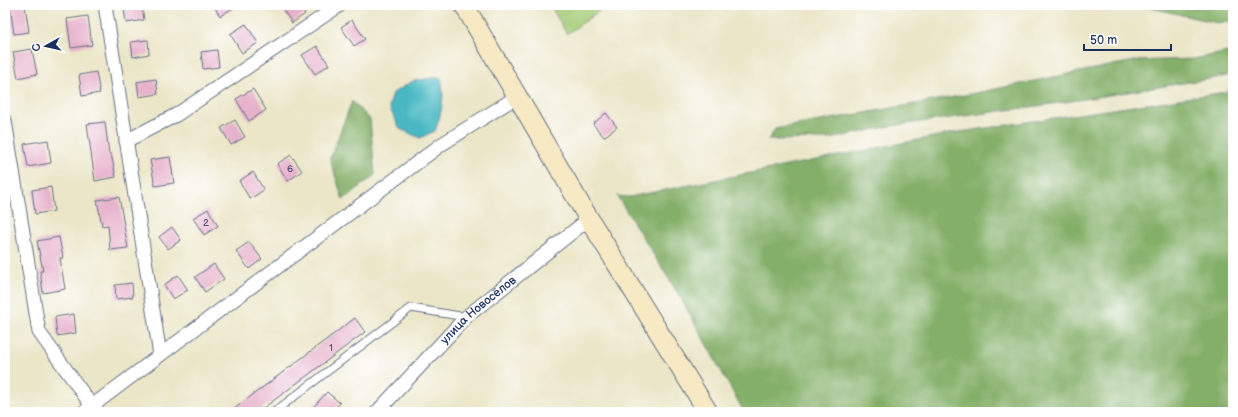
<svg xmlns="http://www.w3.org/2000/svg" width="1238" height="417" viewBox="0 0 1238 417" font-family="'Balsamiq Sans',sans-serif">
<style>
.green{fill:#a4cb76;stroke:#607d6a}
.forest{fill:#83af67;stroke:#4f6f62}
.water{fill:#4ab8c2;stroke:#327490}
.building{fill:#e7b2cc}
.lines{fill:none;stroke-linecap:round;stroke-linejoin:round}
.lane-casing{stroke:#646f83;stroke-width:9}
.street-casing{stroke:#646f83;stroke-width:15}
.secondary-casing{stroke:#646f83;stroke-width:21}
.lane{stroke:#fff;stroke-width:7}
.street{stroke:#fff;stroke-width:13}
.secondary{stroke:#f6e9c3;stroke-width:19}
.labels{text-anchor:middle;stroke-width:3;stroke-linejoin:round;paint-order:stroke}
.number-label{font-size:10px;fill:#4e507a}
.street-label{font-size:12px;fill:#1b2f5e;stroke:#fff}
</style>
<rect width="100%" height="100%" fill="#fff"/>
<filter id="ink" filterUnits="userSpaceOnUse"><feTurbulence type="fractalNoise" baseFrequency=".025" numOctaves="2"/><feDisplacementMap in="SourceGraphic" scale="8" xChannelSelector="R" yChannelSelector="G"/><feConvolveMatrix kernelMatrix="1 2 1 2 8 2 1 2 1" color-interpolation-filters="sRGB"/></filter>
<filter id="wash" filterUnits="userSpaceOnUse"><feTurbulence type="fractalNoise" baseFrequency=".012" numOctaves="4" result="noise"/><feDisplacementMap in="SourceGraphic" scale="16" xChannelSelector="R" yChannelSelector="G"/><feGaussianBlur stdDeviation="0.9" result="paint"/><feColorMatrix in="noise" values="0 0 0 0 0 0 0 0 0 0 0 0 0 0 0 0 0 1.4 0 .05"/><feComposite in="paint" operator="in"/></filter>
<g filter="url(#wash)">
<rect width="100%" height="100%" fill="#ebe6c8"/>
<path class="green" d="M 550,5 L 607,5 L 567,34 Z"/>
<path class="forest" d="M 1146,5 L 1233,5 L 1233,21 L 1217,23 L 1147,7 Z
M 1233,51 L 1233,75 L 1059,103 L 891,126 L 830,139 L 768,140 L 775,129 L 976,93 L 1133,61 L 1194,59 Z
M 1233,91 L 1233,412 L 744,412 L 679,295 L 617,196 L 629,197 L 953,133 Z
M 352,101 L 370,119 L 375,175 L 343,200 L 330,159 Z"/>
<path class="water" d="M 432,78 L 441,78 C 445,98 442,112 435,131 L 420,138 L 400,129 L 389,107 L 393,93 L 413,81 Z"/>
<g id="blocks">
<path class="building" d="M 25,5 L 29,32 L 14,34 L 10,7 Z
M 213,5 L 238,5 L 220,16 Z
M 291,5 L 298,5 L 305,14 L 292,23 L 283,10 Z
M 142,6 L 144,20 L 126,23 L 124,9 Z
M 88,16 L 92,45 L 71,48 L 67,19 Z
M 352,20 L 365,39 L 354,46 L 341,27 Z
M 246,24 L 258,43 L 242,53 L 230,34 Z
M 148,40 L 149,54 L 133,57 L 131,42 Z
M 317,46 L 329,65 L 315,74 L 302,55 Z
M 32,49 L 37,74 L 18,78 L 13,52 Z
M 217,50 L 219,67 L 203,69 L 201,52 Z
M 96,72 L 100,93 L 82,96 L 79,75 Z
M 156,79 L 158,94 L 139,97 L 137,82 Z
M 253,89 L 266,110 L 249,121 L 236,99 Z
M 606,113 L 617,127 L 604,137 L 593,124 Z
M 235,120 L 245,137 L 231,145 L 221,128 Z
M 105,122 L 109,154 L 111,154 L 116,177 L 95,181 L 87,124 Z
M 48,140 L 51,163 L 28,167 L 24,144 Z
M 291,155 L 302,171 L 288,181 L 277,164 Z
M 170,157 L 174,183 L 155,186 L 150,160 Z
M 253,172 L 264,190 L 250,199 L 239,181 Z
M 51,187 L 54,211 L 35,214 L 32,190 Z
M 119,197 L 128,248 L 110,250 L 108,225 L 102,226 L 97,200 Z
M 208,209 L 218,226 L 204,235 L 193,218 Z
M 172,227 L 181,240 L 168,249 L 159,237 Z
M 59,237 L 63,258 L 60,258 L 65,289 L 43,293 L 40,271 L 43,271 L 37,241 Z
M 249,242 L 262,259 L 249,269 L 236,251 Z
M 214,264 L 224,279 L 205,292 L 195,277 Z
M 178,275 L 188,290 L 173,299 L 164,285 Z
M 132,283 L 133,297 L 116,299 L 115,285 Z
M 74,314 L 76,333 L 57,336 L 55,317 Z
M 355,318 L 365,332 L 308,375 L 258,412 L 230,412 Z
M 327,392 L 340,403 L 332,412 L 309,412 Z"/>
</g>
</g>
<g filter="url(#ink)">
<use href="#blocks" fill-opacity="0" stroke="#646f83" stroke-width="1"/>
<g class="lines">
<g class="lane-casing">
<path id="lane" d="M 274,412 L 411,308 L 466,317"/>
</g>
<g class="street-casing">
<g id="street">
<path d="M 105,5 L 160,355"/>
<path d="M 5,121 L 39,332 L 92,406"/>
<path d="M 126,141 L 176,115 L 340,5"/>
<path d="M 84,412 L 442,144 L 518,96"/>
<path id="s1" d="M 377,412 L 466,317 L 590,218"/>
</g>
</g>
<g class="secondary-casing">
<path id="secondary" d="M 464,5 L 583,209 L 708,412"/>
</g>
<use href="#lane" class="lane"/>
<use href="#street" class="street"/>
<use href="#secondary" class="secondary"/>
</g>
</g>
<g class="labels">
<g class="number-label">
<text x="290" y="172">6</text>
<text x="206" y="226">2</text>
<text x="331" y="351">1</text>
</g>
<g class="street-label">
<text dy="4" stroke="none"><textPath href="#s1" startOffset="144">улица Новосёлов</textPath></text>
</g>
</g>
<rect width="1238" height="417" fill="none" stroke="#fff" stroke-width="20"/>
<g transform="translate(46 46) rotate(262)" stroke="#ffffff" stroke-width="3" paint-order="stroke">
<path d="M0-3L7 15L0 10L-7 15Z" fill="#1b2f5e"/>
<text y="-6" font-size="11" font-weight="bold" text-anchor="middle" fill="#1b2f5e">С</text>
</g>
<path d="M1084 44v6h87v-6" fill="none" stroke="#1b2f5e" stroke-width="2"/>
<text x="1090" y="44" font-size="12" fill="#1b2f5e" stroke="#ffffff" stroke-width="3" paint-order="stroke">50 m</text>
</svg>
